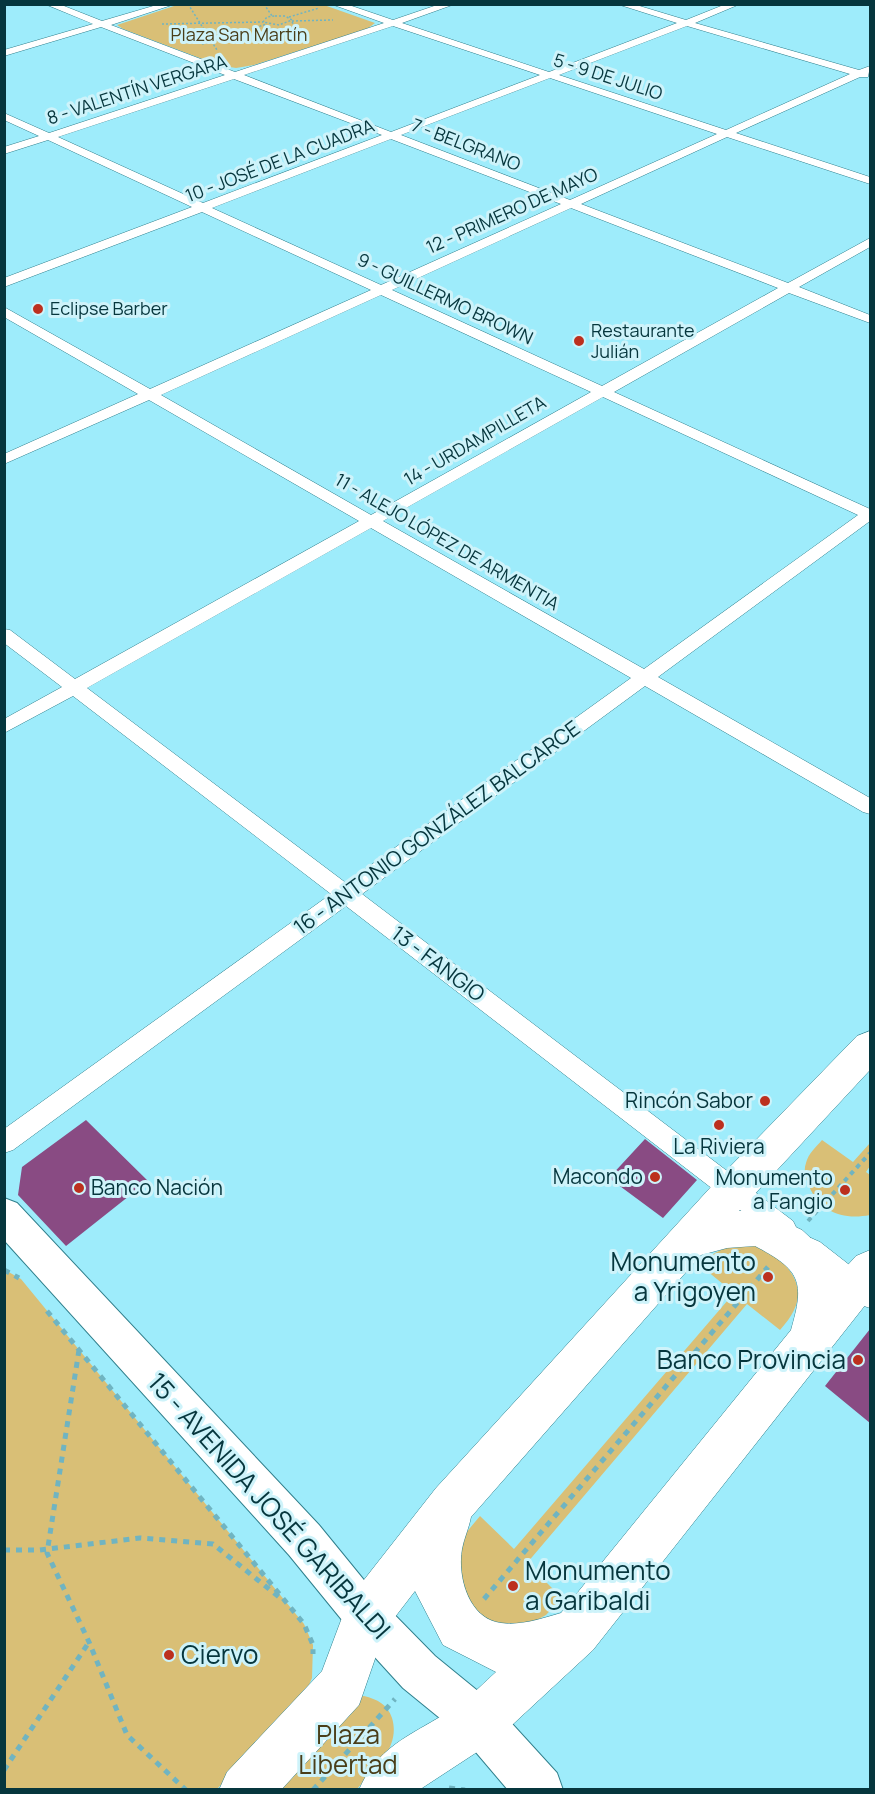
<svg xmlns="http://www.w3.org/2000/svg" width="875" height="1794" viewBox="0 0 875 1794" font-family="Manrope,sans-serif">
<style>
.green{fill:#d9bf76}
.building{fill:#894b83}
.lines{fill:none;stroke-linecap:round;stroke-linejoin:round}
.street-casing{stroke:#2f7f8c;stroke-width:1}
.secondary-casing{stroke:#2f7f8c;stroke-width:2}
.primary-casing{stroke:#2f7f8c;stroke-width:1}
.path-far2{stroke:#70b4c1;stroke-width:1.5;stroke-dasharray:2 2;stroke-linecap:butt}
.path-far1{stroke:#70b4c1;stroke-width:4;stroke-dasharray:4.5 4.5;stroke-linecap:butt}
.path{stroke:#70b4c1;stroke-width:5;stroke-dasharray:6 6;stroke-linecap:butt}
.street{fill:#fff;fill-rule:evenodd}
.secondary{fill:#fff;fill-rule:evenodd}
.primary{fill:#fff;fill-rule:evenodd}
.poi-dot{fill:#bc301e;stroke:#cef3fa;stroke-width:2}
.labels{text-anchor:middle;stroke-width:6;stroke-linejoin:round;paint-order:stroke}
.far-park-label{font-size:18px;fill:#4a3e19;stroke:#cef3fa}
.far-street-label{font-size:18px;fill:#06363d;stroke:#cef3fa}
.far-poi-label{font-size:18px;fill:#06363d;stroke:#cef3fa;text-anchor:start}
.street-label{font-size:21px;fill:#06363d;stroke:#cef3fa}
.poi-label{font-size:21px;fill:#06363d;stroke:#cef3fa;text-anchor:end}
.near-poi-label{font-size:26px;fill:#06363d;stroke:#cef3fa;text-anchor:end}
.near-street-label{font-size:26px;fill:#06363d;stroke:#cef3fa}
.near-park-label{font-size:26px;fill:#4a3e19;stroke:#cef3fa}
</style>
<rect width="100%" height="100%" fill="#9eecfb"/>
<path class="green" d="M 180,4 L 324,5 L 375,23 L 367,29 L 254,65 L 236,68 L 218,65 L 123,29 L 117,25 Z
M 822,1140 L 853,1162 L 870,1143 L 870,1166 L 866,1172 L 870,1175 L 870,1215 C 844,1220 820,1213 809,1186 C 806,1179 803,1171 806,1163 C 808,1154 816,1147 822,1140 Z
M 730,1245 L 766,1245 C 796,1273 813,1294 780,1330 L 747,1304 L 527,1563 L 562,1598 L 546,1615 L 524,1627 L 468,1617 L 455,1552 L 465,1534 L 480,1516 L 514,1549 L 734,1293 L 701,1266 L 713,1254 Z
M 5,1270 L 21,1279 L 304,1624 L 313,1645 L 312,1678 L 302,1701 L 217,1789 L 5,1790 Z
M 364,1696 C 377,1699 388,1705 392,1718 C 401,1748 374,1769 357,1789 L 269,1790 L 354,1698 Z"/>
<path class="building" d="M 86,1120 L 148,1181 L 66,1246 L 18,1195 L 22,1167 Z
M 645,1139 L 697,1180 L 663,1218 L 609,1178 Z
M 870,1329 L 870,1423 L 825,1386 Z"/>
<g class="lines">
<g class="street-casing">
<path id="street" d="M 45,4 L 59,4 L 102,21 L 160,4 L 175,4 L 111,25 L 235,72 L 384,23 L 331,4 L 346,4 L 393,20 L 440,4 L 455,4 L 402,23 L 549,72 L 677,23 L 617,4 L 633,4 L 686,20 L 726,4 L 740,4 L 695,23 L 859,70 L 870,66 L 868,77 L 860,77 L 736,133 L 870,177 L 870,184 L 727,137 L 581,204 L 788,283 L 870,238 L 870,247 L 799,287 L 870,315 L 870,323 L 789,293 L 614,392 L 870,509 L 870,521 L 658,677 L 870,798 L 870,814 L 863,812 L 645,686 L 362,894 L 793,1221 L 797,1229 L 793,1237 L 784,1240 L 775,1237 L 346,906 L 13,1150 L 4,1153 L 4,1129 L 331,894 L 73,696 L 4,733 L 4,719 L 62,687 L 4,643 L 4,629 L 10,630 L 75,679 L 359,521 L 149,400 L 4,464 L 4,454 L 138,394 L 4,317 L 4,307 L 150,389 L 371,290 L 202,212 L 4,287 L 4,278 L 192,207 L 48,140 L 4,154 L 4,147 L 39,136 L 4,120 L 4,113 L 49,133 L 225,75 L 101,27 L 4,56 L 4,50 L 93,24 ZM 393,26 L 540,75 L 391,132 L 244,75 ZM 687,26 L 850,74 L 726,130 L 559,75 ZM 550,78 L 717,134 L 570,200 L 401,135 ZM 234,79 L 382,135 L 203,203 L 58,137 ZM 391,139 L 561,204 L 381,285 L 212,208 ZM 571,208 L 778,288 L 602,386 L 392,290 ZM 381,295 L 591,392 L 371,515 L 161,395 ZM 603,397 L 858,515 L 644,669 L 383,521 ZM 371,528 L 631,678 L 346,883 L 87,688 Z
M 811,1238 L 820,1242 L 870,1281 L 870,1308 L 861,1305 L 802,1258 L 798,1250 L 802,1242 Z"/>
</g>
<g class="secondary-casing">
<path id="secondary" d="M 4,1198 L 17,1203 L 319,1525 L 381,1601 L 435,1656 L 495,1705 L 557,1773 L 563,1790 L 508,1790 L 463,1737 L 403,1688 L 351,1631 L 289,1555 L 4,1240 Z"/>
</g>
<g class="primary-casing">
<path id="primary" d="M 870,1031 L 870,1070 L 739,1211 L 759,1210 L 802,1230 L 829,1255 L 837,1277 L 856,1256 L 870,1250 L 870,1299 L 593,1650 L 497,1739 L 419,1790 L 359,1790 C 379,1741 422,1732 461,1703 C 473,1694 485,1682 496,1672 L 443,1645 L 415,1591 L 385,1630 L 359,1705 L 281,1790 L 219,1790 L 227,1772 L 322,1671 L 349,1599 L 436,1488 L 720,1177 L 857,1036 ZM 755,1246 C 801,1270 805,1282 791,1330 L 561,1613 C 543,1618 521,1626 501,1623 C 469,1619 457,1577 462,1549 C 464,1538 469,1528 471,1517 L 701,1255 L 727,1248 Z"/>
</g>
<path class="path-far2" d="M 188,4 L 217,50
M 264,4 L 272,16
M 275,16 L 285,16 L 292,20 L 279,25 L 263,22 L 267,17 Z
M 289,17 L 319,8
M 292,21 L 333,20
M 292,22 L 302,38
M 162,24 L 263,22
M 202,44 L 267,24"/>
<path class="path-far1" d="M 808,1221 L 870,1153"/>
<path class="path" d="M 4,1270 L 19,1278
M 47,1311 L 304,1624 L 313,1645 L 313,1654
M 79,1350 L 47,1553 L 89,1642 L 127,1735 L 186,1790
M 4,1550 L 40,1550 L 140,1538 L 213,1544 L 279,1597
M 484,1599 L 768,1267
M 4,1770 L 89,1642
M 449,1788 L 465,1790
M 313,1790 L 395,1699"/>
<use href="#street" class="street"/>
<use href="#secondary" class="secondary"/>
<use href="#primary" class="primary"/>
</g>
<g class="poi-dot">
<circle cx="38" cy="309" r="6"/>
<circle cx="579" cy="341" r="6"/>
<circle cx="765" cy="1101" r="6"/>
<circle cx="719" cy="1125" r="6"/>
<circle cx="655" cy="1177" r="6"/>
<circle cx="79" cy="1188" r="6"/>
<circle cx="845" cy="1190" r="6"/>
<circle cx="768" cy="1277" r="6"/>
<circle cx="858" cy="1360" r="6"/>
<circle cx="513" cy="1586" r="6"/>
<circle cx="169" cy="1655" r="6"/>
</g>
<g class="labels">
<g class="far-park-label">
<text x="239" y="41">Plaza San Martín</text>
</g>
<g class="far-street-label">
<text transform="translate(608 77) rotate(18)" y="6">5 - 9 DE JULIO</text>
<text transform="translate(137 90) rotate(-18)" y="6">8 - VALENTÍN VERGARA</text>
<text transform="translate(466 145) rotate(21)" y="6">7 - BELGRANO</text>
<text transform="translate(280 161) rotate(-21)" y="6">10 - JOSÉ DE LA CUADRA</text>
<text transform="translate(512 211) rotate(-24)" y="6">12 - PRIMERO DE MAYO</text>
<text transform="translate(445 299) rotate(25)" y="6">9 - GUILLERMO BROWN</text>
<text transform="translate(475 441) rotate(-30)" y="6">14 - URDAMPILLETA</text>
<text transform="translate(447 542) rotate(30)" y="6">11 - ALEJO LÓPEZ DE ARMENTIA</text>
</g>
<g class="far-poi-label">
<text x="50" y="315">Eclipse Barber</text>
<text x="591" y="337">Restaurante<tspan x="591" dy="21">Julián</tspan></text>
</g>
<g class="street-label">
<text transform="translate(437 828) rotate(-36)" y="7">16 - ANTONIO GONZÁLEZ BALCARCE</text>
<text transform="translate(438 964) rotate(37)" y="7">13 - FANGIO</text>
</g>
<g class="poi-label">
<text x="753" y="1108">Rincón Sabor</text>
<text x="719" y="1154" text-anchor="middle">La Riviera</text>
<text x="643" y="1184">Macondo</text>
<text x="833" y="1185">Monumento<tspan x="833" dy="24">a Fangio</tspan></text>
<text x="91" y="1195" text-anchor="start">Banco Nación</text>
</g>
<g class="near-poi-label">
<text x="756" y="1271">Monumento<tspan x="756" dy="30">a Yrigoyen</tspan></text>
<text x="846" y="1369">Banco Provincia</text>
<text x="525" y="1580" text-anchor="start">Monumento<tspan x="525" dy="30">a Garibaldi</tspan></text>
<text x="181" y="1664" text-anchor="start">Ciervo</text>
</g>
<g class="near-street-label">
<text transform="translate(269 1506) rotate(48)" y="9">15 - AVENIDA JOSÉ GARIBALDI</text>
</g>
<g class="near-park-label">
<text x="348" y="1744">Plaza<tspan x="348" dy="30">Libertad</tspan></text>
</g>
</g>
<rect width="875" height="1794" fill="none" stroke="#06363d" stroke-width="12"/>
</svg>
